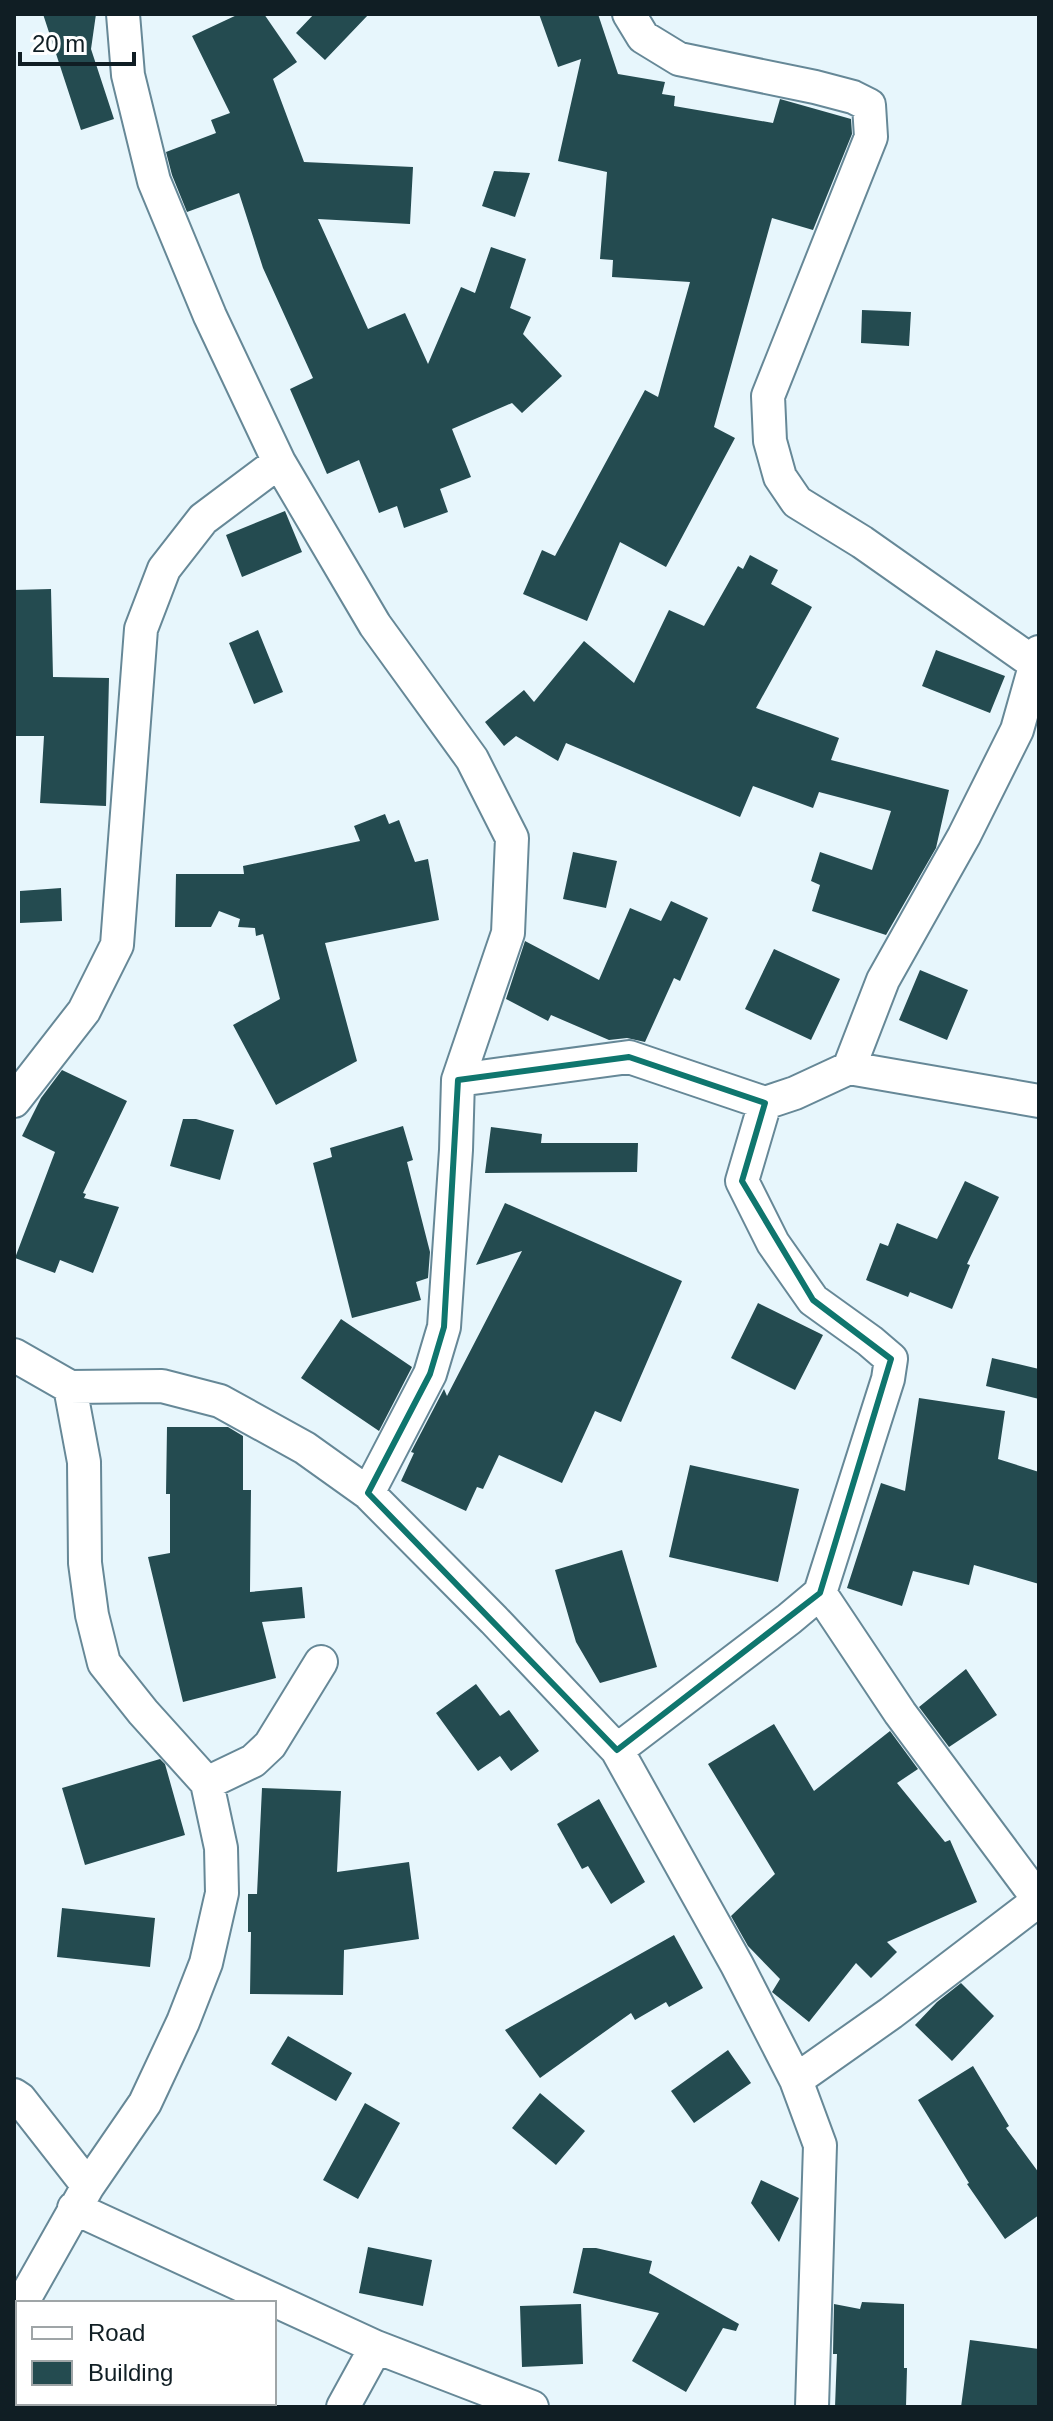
<svg xmlns="http://www.w3.org/2000/svg" width="1053" height="2421" viewBox="0 0 1053 2421" font-family="Helvetica,sans-serif">
<style>
.building{fill:#244b50}
.lines{fill:none;stroke-linecap:round;stroke-linejoin:round}
.minor-casing{stroke:#668897;stroke-width:36}
.minor{stroke:#fff;stroke-width:32}
.marked{fill:none;stroke:#0f766e;stroke-width:6;stroke-linejoin:round}
</style>
<rect width="100%" height="100%" fill="#e7f6fc"/>
<path class="building" d="M 43,14 L 96,14 L 91,49 L 114,119 L 81,130 Z
M 239,14 L 264,14 L 297,62 L 273,79 L 304,162 L 413,167 L 410,224 L 318,219 L 368,329 L 405,313 L 428,364 L 461,287 L 475,293 L 491,247 L 526,259 L 510,308 L 531,317 L 523,334 L 562,376 L 522,413 L 512,403 L 452,429 L 471,477 L 440,489 L 448,512 L 404,528 L 397,506 L 379,513 L 359,460 L 327,474 L 290,389 L 313,378 L 263,268 L 239,193 L 187,212 L 172,175 L 166,152 L 216,133 L 211,120 L 230,113 L 192,36 Z
M 314,14 L 369,14 L 325,60 L 296,33 Z
M 539,14 L 598,14 L 618,74 L 665,82 L 662,94 L 675,96 L 674,106 L 773,123 L 780,99 L 851,119 L 852,134 L 813,230 L 772,218 L 714,427 L 735,438 L 666,567 L 620,542 L 587,621 L 523,594 L 542,550 L 555,556 L 645,390 L 658,397 L 690,282 L 612,277 L 613,260 L 600,259 L 607,172 L 558,161 L 581,59 L 558,67 Z
M 494,171 L 530,173 L 515,217 L 482,206 Z
M 862,310 L 911,312 L 909,346 L 861,343 Z
M 285,511 L 302,552 L 242,577 L 226,535 Z
M 750,555 L 778,570 L 771,584 L 812,607 L 756,708 L 839,738 L 831,760 L 949,790 L 936,848 L 886,935 L 812,911 L 820,885 L 811,881 L 820,852 L 872,870 L 891,811 L 819,792 L 813,808 L 753,786 L 740,817 L 566,743 L 558,761 L 516,736 L 504,746 L 485,722 L 524,690 L 534,702 L 584,641 L 634,683 L 669,610 L 704,626 L 738,566 L 743,569 Z
M 51,589 L 53,677 L 109,678 L 106,806 L 40,803 L 44,736 L 14,736 L 14,590 Z
M 258,630 L 283,692 L 254,704 L 229,643 Z
M 936,650 L 1005,676 L 990,713 L 922,686 Z
M 385,814 L 389,824 L 399,820 L 415,862 L 428,859 L 439,920 L 325,943 L 357,1061 L 276,1105 L 233,1025 L 280,999 L 263,934 L 256,936 L 255,928 L 238,927 L 240,919 L 219,911 L 211,927 L 175,927 L 176,874 L 244,874 L 243,866 L 360,841 L 354,826 Z
M 573,852 L 617,861 L 606,908 L 563,899 Z
M 61,888 L 62,921 L 20,923 L 20,891 Z
M 671,901 L 708,918 L 680,981 L 674,978 L 645,1042 L 627,1038 L 609,1040 L 551,1015 L 548,1021 L 506,999 L 525,941 L 599,980 L 630,908 L 661,921 Z
M 774,949 L 840,979 L 811,1040 L 745,1009 Z
M 920,970 L 968,990 L 947,1040 L 899,1020 Z
M 62,1070 L 127,1101 L 83,1193 L 86,1194 L 84,1198 L 119,1207 L 93,1273 L 60,1260 L 55,1273 L 15,1258 L 55,1152 L 22,1136 L 41,1098 Z
M 183,1119 L 196,1119 L 234,1130 L 220,1180 L 170,1166 Z
M 403,1126 L 413,1160 L 407,1162 L 430,1252 L 428,1278 L 416,1282 L 421,1300 L 352,1318 L 313,1163 L 332,1157 L 330,1148 Z
M 491,1127 L 542,1134 L 541,1143 L 638,1143 L 637,1172 L 485,1173 Z
M 965,1181 L 999,1197 L 967,1264 L 970,1265 L 952,1309 L 910,1292 L 908,1297 L 866,1280 L 880,1243 L 888,1246 L 897,1223 L 937,1239 Z
M 505,1203 L 682,1281 L 621,1422 L 595,1411 L 562,1483 L 499,1455 L 483,1489 L 477,1487 L 466,1511 L 401,1481 L 414,1453 L 411,1452 L 444,1389 L 447,1396 L 522,1251 L 476,1265 Z
M 758,1303 L 823,1335 L 795,1390 L 731,1358 Z
M 341,1319 L 412,1367 L 379,1431 L 301,1378 Z
M 992,1358 L 1039,1369 L 1039,1399 L 986,1386 Z
M 919,1398 L 1005,1411 L 998,1459 L 1039,1472 L 1039,1584 L 974,1565 L 969,1585 L 913,1571 L 902,1606 L 847,1588 L 881,1483 L 905,1491 Z
M 167,1427 L 228,1427 L 243,1436 L 243,1490 L 251,1490 L 250,1592 L 302,1587 L 305,1618 L 262,1622 L 276,1678 L 183,1702 L 148,1557 L 170,1553 L 170,1494 L 166,1494 Z
M 690,1465 L 799,1489 L 778,1582 L 669,1557 Z
M 622,1550 L 657,1667 L 600,1683 L 576,1642 L 555,1570 Z
M 966,1669 L 997,1715 L 949,1747 L 919,1707 Z
M 476,1684 L 500,1716 L 509,1710 L 539,1751 L 511,1771 L 500,1756 L 478,1771 L 436,1713 Z
M 774,1724 L 814,1791 L 890,1731 L 918,1769 L 897,1783 L 945,1842 L 950,1840 L 977,1902 L 887,1942 L 897,1952 L 871,1978 L 856,1963 L 809,2022 L 772,1992 L 780,1979 L 748,1946 L 731,1916 L 775,1874 L 708,1764 Z
M 160,1759 L 165,1764 L 185,1835 L 85,1865 L 62,1788 Z
M 262,1788 L 341,1791 L 337,1872 L 409,1862 L 419,1939 L 344,1950 L 343,1995 L 250,1994 L 251,1932 L 248,1932 L 248,1894 L 257,1894 Z
M 599,1799 L 645,1882 L 611,1904 L 588,1866 L 582,1869 L 557,1824 Z
M 62,1908 L 155,1918 L 150,1967 L 57,1957 Z
M 674,1935 L 703,1988 L 669,2007 L 666,2002 L 635,2020 L 631,2013 L 540,2078 L 505,2030 Z
M 961,1983 L 994,2016 L 952,2061 L 915,2025 L 937,2002 Z
M 288,2036 L 352,2073 L 336,2101 L 271,2064 Z
M 728,2050 L 751,2083 L 694,2123 L 671,2091 Z
M 973,2066 L 1009,2126 L 1006,2128 L 1039,2173 L 1039,2215 L 1005,2239 L 967,2184 L 969,2183 L 918,2100 Z
M 540,2093 L 585,2131 L 556,2165 L 512,2128 Z
M 365,2103 L 400,2123 L 358,2199 L 323,2180 Z
M 761,2180 L 799,2198 L 779,2242 L 751,2203 Z
M 368,2247 L 432,2260 L 423,2306 L 359,2293 Z
M 583,2248 L 596,2248 L 652,2261 L 649,2273 L 739,2324 L 736,2331 L 723,2328 L 686,2392 L 632,2361 L 659,2313 L 573,2293 Z
M 862,2302 L 904,2304 L 904,2368 L 907,2368 L 906,2407 L 835,2407 L 837,2354 L 833,2354 L 834,2304 L 860,2309 Z
M 581,2304 L 583,2364 L 522,2367 L 520,2306 Z
M 970,2340 L 1039,2349 L 1039,2407 L 961,2407 Z"/>
<g class="lines">
<g class="minor-casing">
<path id="minor" d="M 123,14 L 128,75 L 154,181 L 210,316 L 279,462 L 375,625 L 472,759 L 512,838 L 508,933 L 458,1080 L 456,1150 L 444,1327 L 430,1374 L 368,1493
M 629,14 L 643,37 L 679,59 L 815,87 L 853,97 L 869,105 L 871,137 L 768,396 L 770,441 L 780,477 L 797,502 L 862,542 L 1034,663
M 849,1068 L 1039,1101
M 458,1080 L 629,1057 L 765,1103 L 795,1093 L 849,1068 L 883,980 L 964,836 L 1017,730 L 1039,652
M 14,1101 L 84,1011 L 117,945 L 141,629 L 164,569 L 203,519 L 279,462
M 14,1355 L 70,1387 L 162,1386 L 220,1401 L 305,1448 L 368,1493 L 494,1620 L 617,1750 L 737,1965 L 796,2080 L 820,2145 L 812,2407
M 820,1593 L 900,1713 L 1039,1900
M 617,1750 L 789,1619 L 820,1593 L 888,1379 L 891,1359 L 870,1341 L 813,1300 L 773,1243 L 742,1181 L 765,1103
M 207,1783 L 253,1761 L 270,1745 L 321,1662
M 796,2080 L 891,2013 L 1039,1900
M 14,2095 L 20,2099 L 88,2186
M 74,2208 L 376,2347 L 532,2407
M 22,2303 L 88,2186 L 145,2103 L 183,2022 L 206,1963 L 222,1893 L 221,1848 L 207,1783 L 143,1712 L 104,1663 L 92,1615 L 85,1563 L 84,1462 L 70,1387
M 343,2407 L 376,2347"/>
</g>
<use href="#minor" class="minor"/>
</g>
<path class="marked" d="M 629,1057 L 765,1103 L 742,1181 L 813,1300 L 891,1359 L 820,1593 L 617,1750 L 368,1493 L 430,1374 L 444,1327 L 458,1080 Z"/>
<rect width="1053" height="2421" fill="none" stroke="#101e24" stroke-width="32"/>
<rect x="16" y="2301" width="260" height="104" fill="#ffffff" stroke="#9fa5a7" stroke-width="2"/>
<rect x="32" y="2327" width="40" height="12" fill="#ffffff" stroke="#9fa5a7" stroke-width="2"/>
<text x="88" y="2341" font-size="24" fill="#101e24">Road</text>
<rect x="32" y="2361" width="40" height="24" fill="#244b50" stroke="#9fa5a7" stroke-width="2"/>
<text x="88" y="2381" font-size="24" fill="#101e24">Building</text>
<path d="M20 52v12h114v-12" fill="none" stroke="#101e24" stroke-width="4"/>
<text x="32" y="52" font-size="24" fill="#101e24" stroke="#ffffff" stroke-width="6" paint-order="stroke">20 m</text>
</svg>
